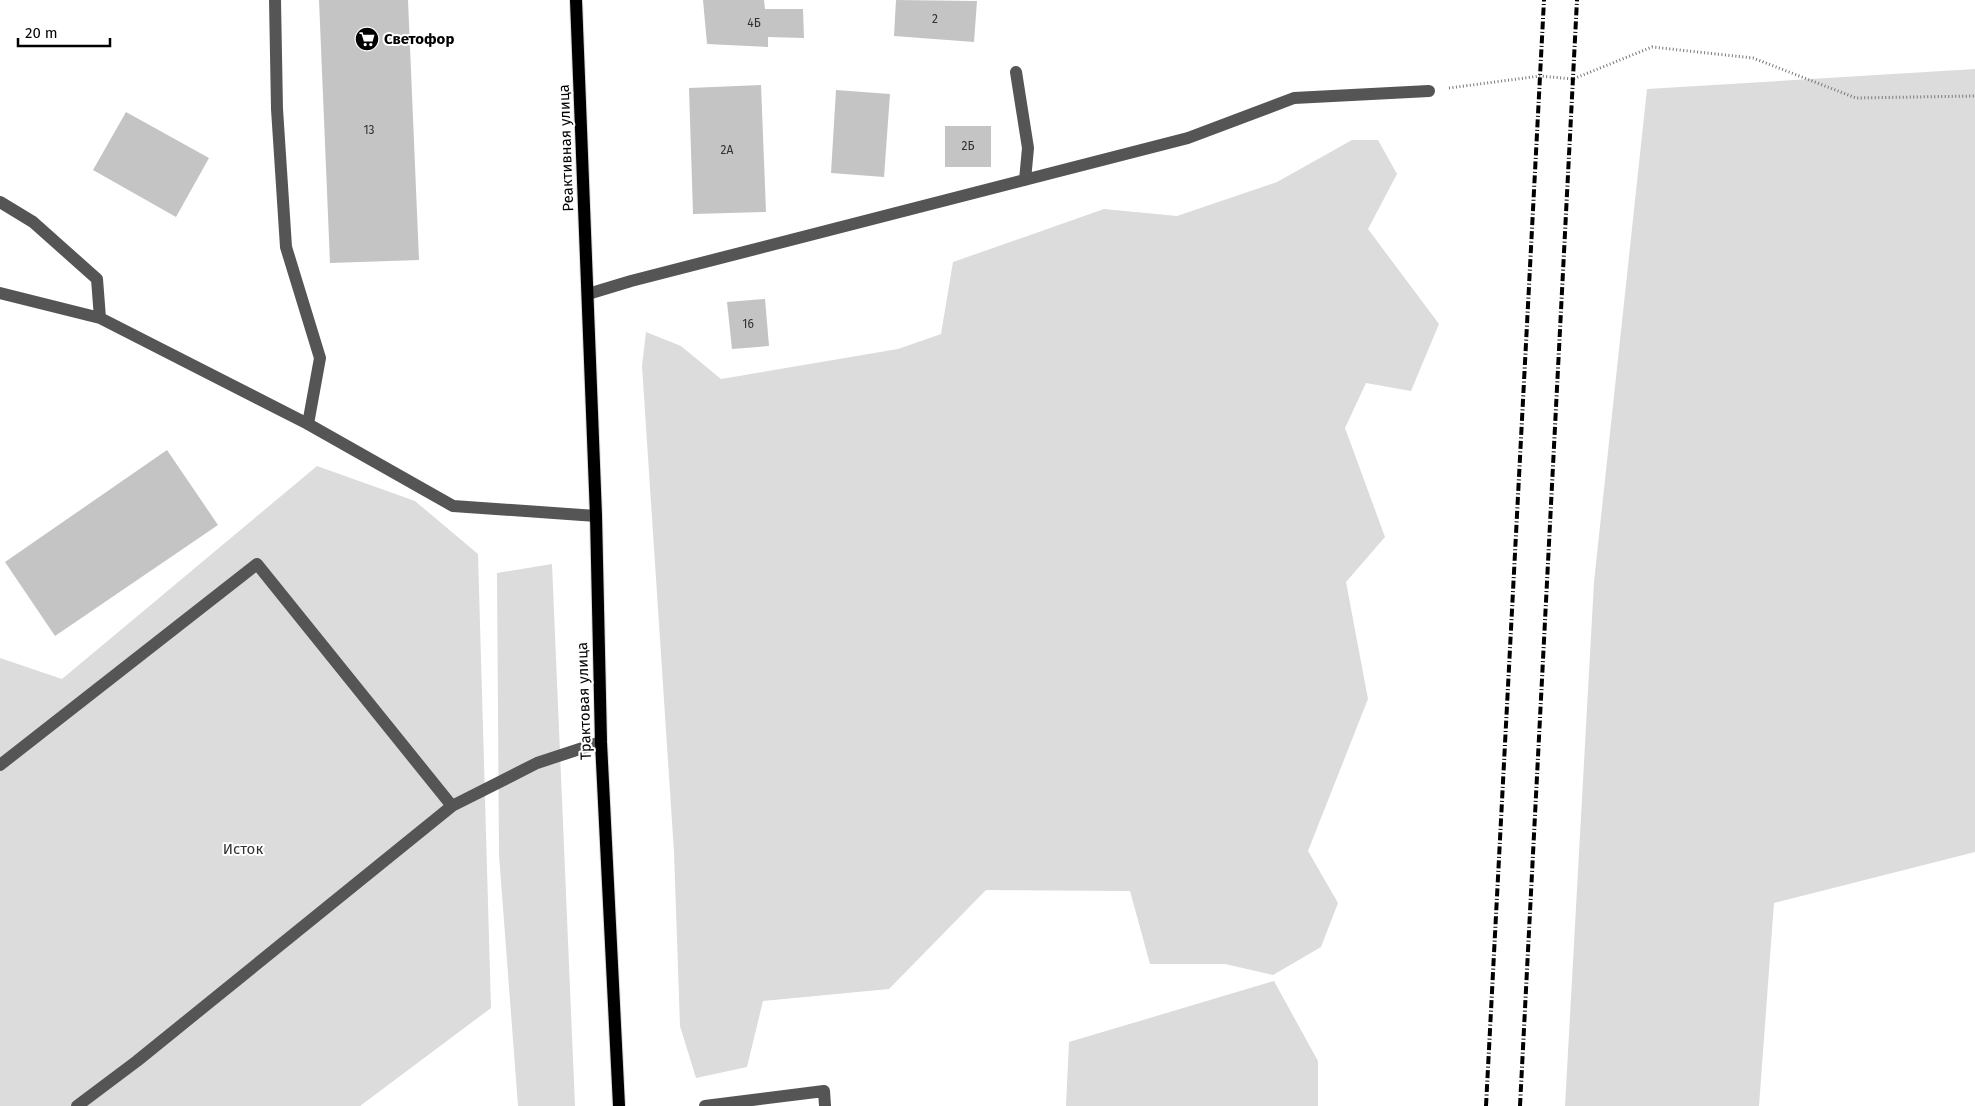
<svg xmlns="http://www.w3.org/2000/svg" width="1975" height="1106" viewBox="0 0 1975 1106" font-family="'Fira Sans',sans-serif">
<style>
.green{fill:#dcdcdc}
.building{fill:#c4c4c4}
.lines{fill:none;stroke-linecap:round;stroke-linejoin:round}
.major-casing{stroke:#dbdbdb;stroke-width:14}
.path{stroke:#777;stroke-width:3;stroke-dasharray:1 2.5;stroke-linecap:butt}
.minor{stroke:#555;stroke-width:12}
.major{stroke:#000;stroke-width:12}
.rail{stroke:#000;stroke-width:4;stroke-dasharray:8 2.5 1 2.5;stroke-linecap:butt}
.labels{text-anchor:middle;stroke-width:4;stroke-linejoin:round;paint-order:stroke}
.number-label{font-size:12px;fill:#313131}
.poi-label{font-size:15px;font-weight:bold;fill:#000;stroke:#fff;text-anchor:start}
.street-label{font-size:15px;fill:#000;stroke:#fff}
.park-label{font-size:15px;fill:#333;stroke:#fff}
</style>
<rect width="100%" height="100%" fill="#fff"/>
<path class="green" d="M 1975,69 L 1975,852 L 1774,903 L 1759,1106 L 1565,1106 L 1594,582 L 1647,89 Z
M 1352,140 L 1378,140 L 1397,174 L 1368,229 L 1439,324 L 1411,391 L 1366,383 L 1345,428 L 1385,537 L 1346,582 L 1368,699 L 1308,851 L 1338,903 L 1321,947 L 1273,975 L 1225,964 L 1150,964 L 1130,891 L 986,890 L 889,989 L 763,1001 L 747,1067 L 696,1078 L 680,1026 L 674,852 L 642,366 L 646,332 L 681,346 L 721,379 L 898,349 L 941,334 L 953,262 L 1104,209 L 1177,216 L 1277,182 Z
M 317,466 L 415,501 L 478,554 L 491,1008 L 360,1106 L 0,1106 L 0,658 L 62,679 Z
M 552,564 L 575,1106 L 518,1106 L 499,855 L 497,573 Z
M 1274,981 L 1318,1061 L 1318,1106 L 1066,1106 L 1069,1042 Z"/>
<path class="building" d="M 319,0 L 408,0 L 419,260 L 330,263 Z
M 703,0 L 764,0 L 765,9 L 803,9 L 804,38 L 768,37 L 768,47 L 707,44 Z
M 896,0 L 977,1 L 974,42 L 894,36 Z
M 761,85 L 766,212 L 693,214 L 689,88 Z
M 836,90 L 890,94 L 884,177 L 831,173 Z
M 126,112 L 209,158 L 176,217 L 93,170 Z
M 945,126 L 991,126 L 991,167 L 945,167 Z
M 765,299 L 769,346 L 732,349 L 727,302 Z
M 167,450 L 218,525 L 55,636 L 5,562 Z"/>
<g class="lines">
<g class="major-casing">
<path id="major" d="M 576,0 L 596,516 L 601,742 L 619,1106"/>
</g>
<path class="path" d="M 1449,88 L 1540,76 L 1573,79 L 1652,47 L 1753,58 L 1856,98 L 1975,96"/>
<path class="minor" d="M 275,0 L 277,109 L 286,247 L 320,358 L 308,424
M 1016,72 L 1028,148 L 1025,180
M 0,202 L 33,222 L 97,279 L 100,318
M 0,293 L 100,318 L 308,424 L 453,506 L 596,516
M 588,294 L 631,281 L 1188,138 L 1294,98 L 1429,91
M 0,765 L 257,564 L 452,806 L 537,763 L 601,742
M 77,1106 L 137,1061 L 452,806
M 705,1106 L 824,1091 L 825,1106"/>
<use href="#major" class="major"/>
<path class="rail" d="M 1486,1106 L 1544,0
M 1520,1106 L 1577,0"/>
</g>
<defs>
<g id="supermarket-disc" transform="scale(1.25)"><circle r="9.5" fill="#000" stroke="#fff"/><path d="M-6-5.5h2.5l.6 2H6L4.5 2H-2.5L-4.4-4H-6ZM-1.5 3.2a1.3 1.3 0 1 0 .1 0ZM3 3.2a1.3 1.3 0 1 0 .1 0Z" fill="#fff"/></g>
</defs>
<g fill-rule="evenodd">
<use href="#supermarket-disc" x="367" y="39"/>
</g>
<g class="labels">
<g class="number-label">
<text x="935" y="23">2</text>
<text x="754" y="27">4Б</text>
<text x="369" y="134">13</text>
<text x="968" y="150">2Б</text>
<text x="727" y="154">2А</text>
<text x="748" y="328">16</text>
</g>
<g class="poi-label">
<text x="384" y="44">Светофор</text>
</g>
<g class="street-label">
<text transform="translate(566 148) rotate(-92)" y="5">Реактивная улица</text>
<text transform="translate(584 701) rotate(-92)" y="5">Трактовая улица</text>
</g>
<g class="park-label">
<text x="243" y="854">Исток</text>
</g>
</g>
<path d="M18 38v8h92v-8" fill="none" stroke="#000000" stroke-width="2.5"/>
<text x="25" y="38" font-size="15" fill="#000000" stroke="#ffffff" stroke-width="4" paint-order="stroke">20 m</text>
</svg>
